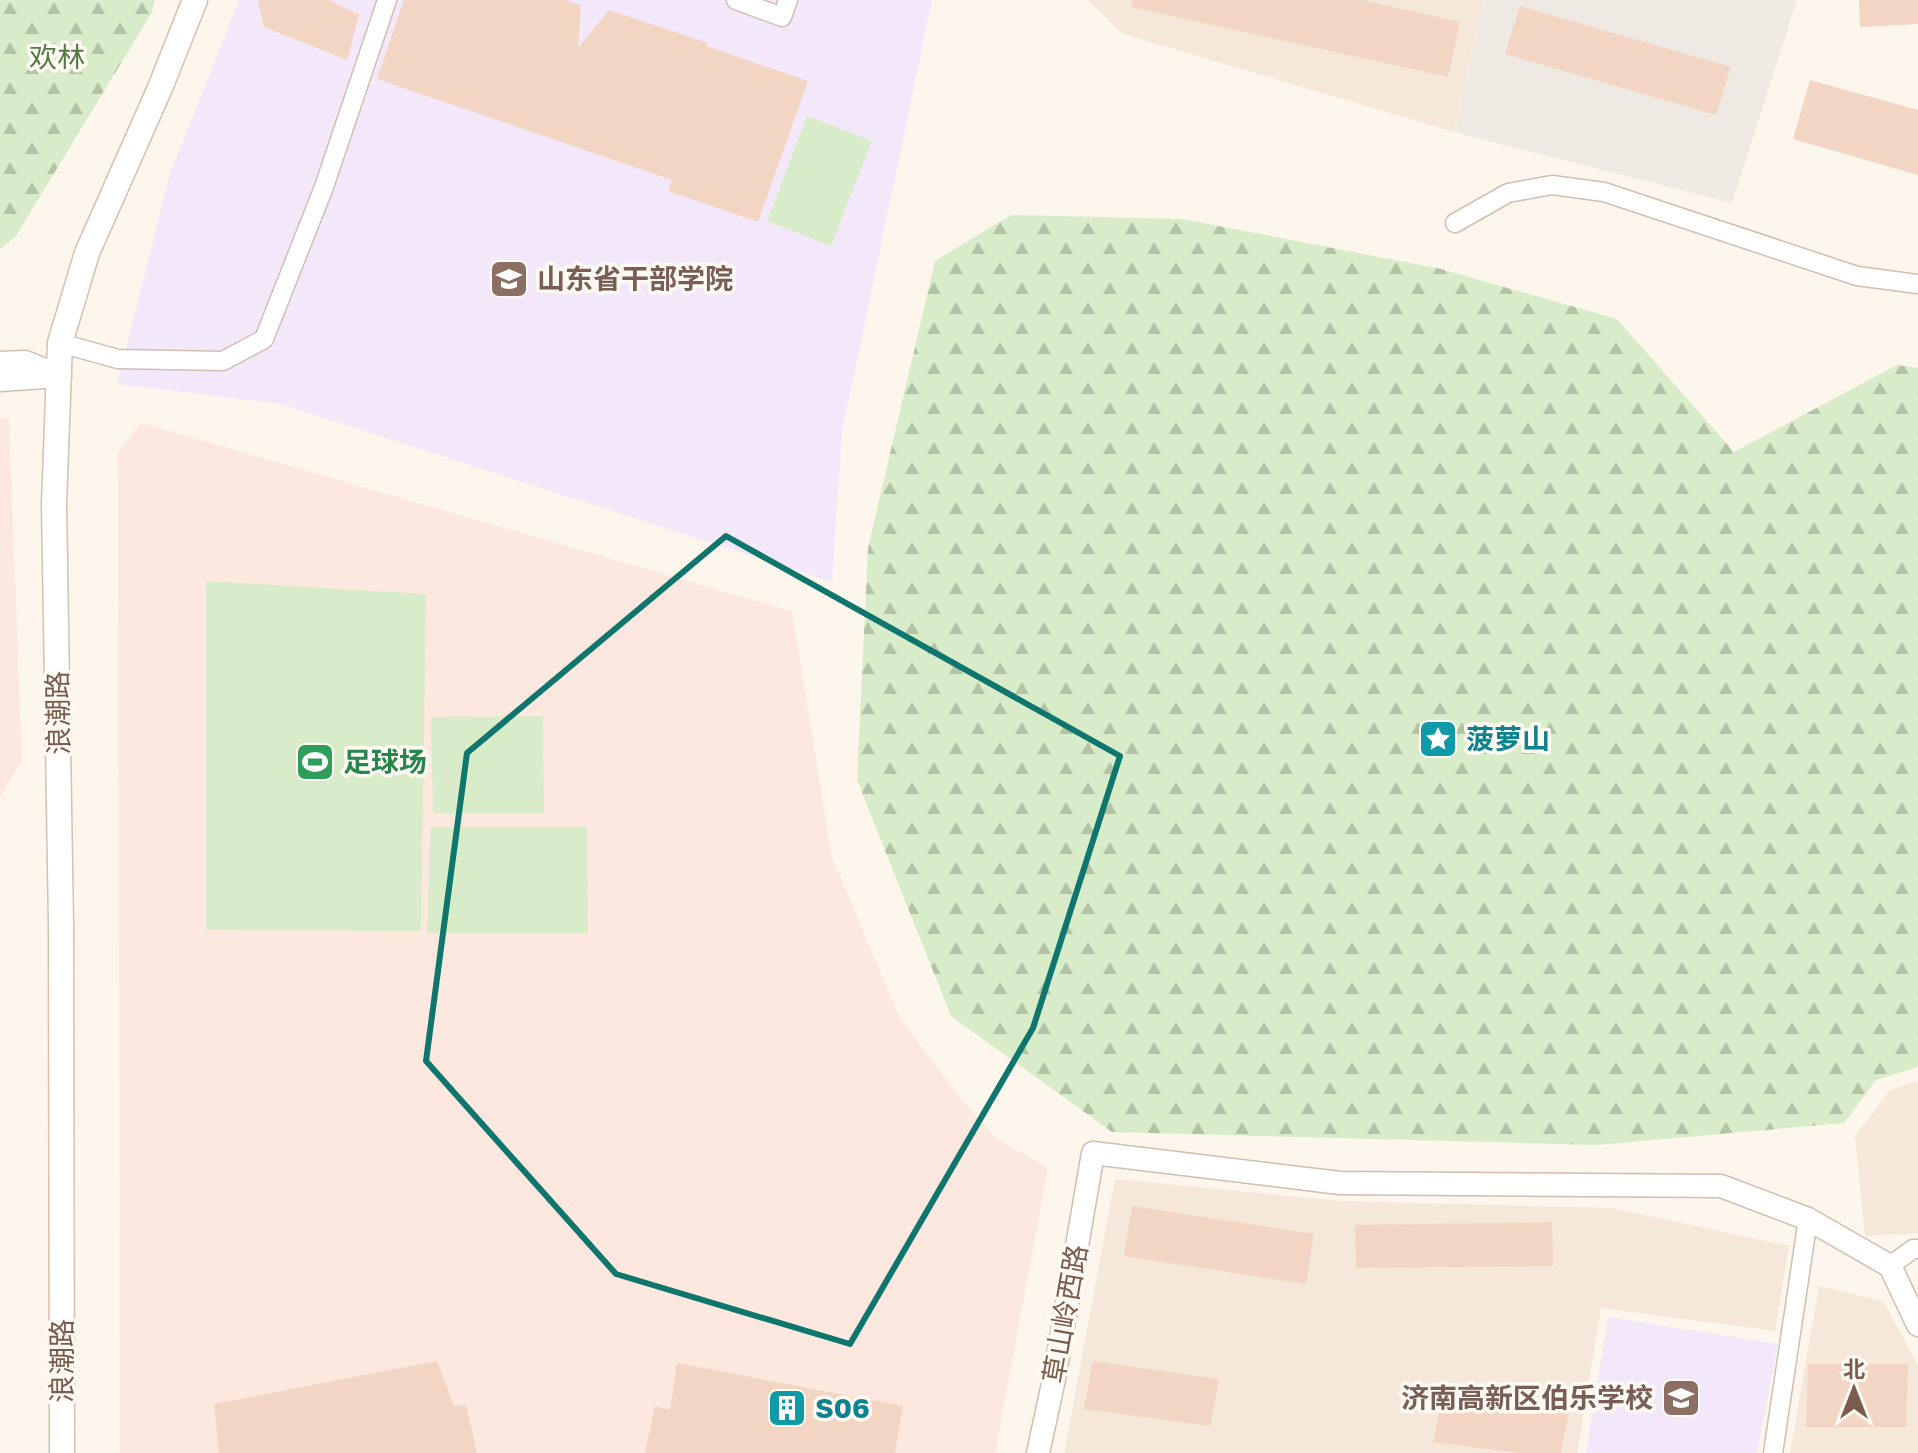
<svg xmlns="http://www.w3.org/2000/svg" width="1918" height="1453" viewBox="0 0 1918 1453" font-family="'Golos Text','Noto Sans SC',sans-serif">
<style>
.residential{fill:#f5e8da}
.commercial{fill:#fde8e0}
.industrial{fill:#efe9e4}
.education{fill:#f3e8fa}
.forest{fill:url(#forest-firs)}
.pitch{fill:#d8ecc9}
.building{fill:#f3d5c3}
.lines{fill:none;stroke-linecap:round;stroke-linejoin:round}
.minor-casing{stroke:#d1beb0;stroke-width:21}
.tertiary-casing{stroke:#d1beb0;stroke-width:25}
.secondary-casing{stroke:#d6c0b0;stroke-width:27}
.minor{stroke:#fff;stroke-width:18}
.tertiary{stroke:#fff;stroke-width:22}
.secondary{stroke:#fff;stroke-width:24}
.marked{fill:none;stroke:#0f766e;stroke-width:6;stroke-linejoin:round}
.labels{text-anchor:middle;stroke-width:7;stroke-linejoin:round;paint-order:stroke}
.park-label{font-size:28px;fill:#537a41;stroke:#fffaf3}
.education-label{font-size:28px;font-weight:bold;fill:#785e54;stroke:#fffaf3;text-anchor:start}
.street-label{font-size:28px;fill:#7a5c4d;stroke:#fffaf3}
.culture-label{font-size:28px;font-weight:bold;fill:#0d838f;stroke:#fffaf3;text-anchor:start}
.leisure-label{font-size:28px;font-weight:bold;fill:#27864d;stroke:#fffaf3;text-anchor:start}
</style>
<defs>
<pattern id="forest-firs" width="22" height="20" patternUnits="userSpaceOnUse" patternTransform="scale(2)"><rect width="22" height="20" fill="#d8ecc9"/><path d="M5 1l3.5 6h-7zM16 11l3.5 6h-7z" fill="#b4c2a5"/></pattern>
</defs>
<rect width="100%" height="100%" fill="#fdf6ec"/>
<path class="residential" d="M 1088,0 L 1484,0 L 1454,132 L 1123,34 Z
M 1918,1081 L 1918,1233 L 1865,1236 L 1855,1136 L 1890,1090 Z
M 1115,1179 L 1340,1201 L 1612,1208 L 1789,1246 L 1775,1331 L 1601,1308 L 1577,1453 L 1064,1453 Z
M 1819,1286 L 1883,1301 L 1918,1365 L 1918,1453 L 1790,1453 Z"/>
<path class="commercial" d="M 9,418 L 22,761 L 0,797 L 0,419 Z
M 141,423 L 792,611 L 832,858 L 901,1020 L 959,1097 L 997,1139 L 1048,1168 L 995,1453 L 120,1453 L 118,453 Z"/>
<path class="industrial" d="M 1484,0 L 1797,0 L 1732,203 L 1454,132 Z"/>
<path class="education" d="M 239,0 L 932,0 L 842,432 L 832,582 L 281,404 L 117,384 L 170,174 Z
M 1608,1317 L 1778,1344 L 1757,1453 L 1586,1453 Z"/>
<path class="forest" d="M 0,0 L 155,0 L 152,12 L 16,236 L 0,249 Z
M 1011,215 L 1182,219 L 1441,269 L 1617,319 L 1734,452 L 1897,365 L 1918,368 L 1918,1067 L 1876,1080 L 1844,1123 L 1596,1145 L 1112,1132 L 951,1016 L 857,780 L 868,548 L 935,261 Z"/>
<path class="pitch" d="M 807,116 L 872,141 L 831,246 L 767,221 Z
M 206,581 L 426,594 L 421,931 L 206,930 Z
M 543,716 L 544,813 L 433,813 L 431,717 Z
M 430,827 L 587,827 L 588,933 L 427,933 Z"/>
<path class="building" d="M 258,0 L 329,0 L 359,15 L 347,60 L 264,27 Z
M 404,0 L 565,0 L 581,6 L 578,48 L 609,10 L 708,43 L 706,46 L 808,81 L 758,222 L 668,191 L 672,180 L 377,79 Z
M 1132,0 L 1362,0 L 1460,22 L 1448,77 L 1131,7 Z
M 1859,0 L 1918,0 L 1918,24 L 1860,27 Z
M 1520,6 L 1731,67 L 1716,115 L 1505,54 Z
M 1810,80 L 1918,110 L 1918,175 L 1793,139 Z
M 1132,1206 L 1314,1234 L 1306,1284 L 1124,1256 Z
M 1552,1222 L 1553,1266 L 1356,1268 L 1355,1225 Z
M 437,1361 L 454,1406 L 466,1405 L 477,1453 L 219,1453 L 214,1404 Z
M 1093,1361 L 1219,1379 L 1210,1426 L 1084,1409 Z
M 677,1363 L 903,1406 L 895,1453 L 645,1453 L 655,1406 L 670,1410 Z
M 1808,1364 L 1908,1364 L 1906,1427 L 1806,1427 Z
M 1443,1394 L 1569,1411 L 1561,1453 L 1519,1453 L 1433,1442 Z"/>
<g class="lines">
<g class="minor-casing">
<path id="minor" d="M 736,0 L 782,17 L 788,0
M 1455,223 L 1508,193 L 1552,185 L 1604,192 L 1857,276 L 1918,284
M 60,343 L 118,359 L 223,361 L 264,339 L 324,187 L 387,0
M 1890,1266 L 1913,1249 L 1918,1249
M 1773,1453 L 1808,1219"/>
</g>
<g class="tertiary-casing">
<path id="tertiary" d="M 0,363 L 25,362 L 60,376 L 0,380
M 1038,1453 L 1054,1379 L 1093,1153 L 1340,1183 L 1721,1186 L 1808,1219 L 1890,1266 L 1918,1325"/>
</g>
<g class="secondary-casing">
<path id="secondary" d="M 62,1453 L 61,925 L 54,504 L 60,343 L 87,253 L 160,88 L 195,0"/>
</g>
<use href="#minor" class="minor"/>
<use href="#tertiary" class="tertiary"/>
<use href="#secondary" class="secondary"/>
</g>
<path class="marked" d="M 726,536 L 1120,756 L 1033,1028 L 850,1344 L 616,1274 L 426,1061 L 467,753 Z"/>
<defs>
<g id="university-square" transform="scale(2)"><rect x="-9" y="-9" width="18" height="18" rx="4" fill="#8d6e63" stroke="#fffaf3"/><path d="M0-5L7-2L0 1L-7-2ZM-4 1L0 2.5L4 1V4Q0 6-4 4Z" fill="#fff"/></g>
<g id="sight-square" transform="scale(2)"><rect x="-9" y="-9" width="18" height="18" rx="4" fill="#0f9aa8" stroke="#fffaf3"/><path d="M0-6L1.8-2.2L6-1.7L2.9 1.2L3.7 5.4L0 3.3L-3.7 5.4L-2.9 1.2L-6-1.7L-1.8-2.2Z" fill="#fff"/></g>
<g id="stadium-square" transform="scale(2)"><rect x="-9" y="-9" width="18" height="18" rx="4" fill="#2e9e5b" stroke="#fffaf3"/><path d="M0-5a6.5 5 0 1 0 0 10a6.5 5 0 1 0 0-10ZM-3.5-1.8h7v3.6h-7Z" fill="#fff"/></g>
<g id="school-square" transform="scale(2)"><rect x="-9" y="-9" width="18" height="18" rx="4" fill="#8d6e63" stroke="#fffaf3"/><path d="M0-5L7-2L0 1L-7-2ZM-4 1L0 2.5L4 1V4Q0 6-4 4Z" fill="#fff"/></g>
<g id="building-square" transform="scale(2)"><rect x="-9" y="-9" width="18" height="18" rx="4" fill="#0f9aa8" stroke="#fffaf3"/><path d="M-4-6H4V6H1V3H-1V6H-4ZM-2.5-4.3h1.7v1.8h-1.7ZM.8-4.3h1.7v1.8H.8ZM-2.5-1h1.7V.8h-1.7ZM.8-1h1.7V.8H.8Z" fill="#fff"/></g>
</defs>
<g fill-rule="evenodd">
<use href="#university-square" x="509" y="279"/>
<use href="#sight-square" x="1438" y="739"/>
<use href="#stadium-square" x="315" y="762"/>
<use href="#school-square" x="1681" y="1398"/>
<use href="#building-square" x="787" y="1408"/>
</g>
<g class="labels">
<g class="park-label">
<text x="57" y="67">欢林</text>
</g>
<g class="education-label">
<text x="537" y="289">山东省干部学院</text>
<text x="1653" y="1408" text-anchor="end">济南高新区伯乐学校</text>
</g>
<g class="street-label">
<text transform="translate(58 713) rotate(-91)" y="10">浪潮路</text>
<text transform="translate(1065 1314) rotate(-80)" y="10">草山岭西路</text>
<text transform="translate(62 1361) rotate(-90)" y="10">浪潮路</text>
</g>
<g class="culture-label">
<text x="1466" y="749">菠萝山</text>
<text x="815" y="1418">S06</text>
</g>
<g class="leisure-label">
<text x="343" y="772">足球场</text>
</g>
</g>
<g transform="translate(1854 1389)" stroke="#fffaf3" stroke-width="6" paint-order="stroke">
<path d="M0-6L14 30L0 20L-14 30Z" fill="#7a5c4d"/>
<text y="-12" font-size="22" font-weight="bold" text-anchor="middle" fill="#7a5c4d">北</text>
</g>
</svg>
